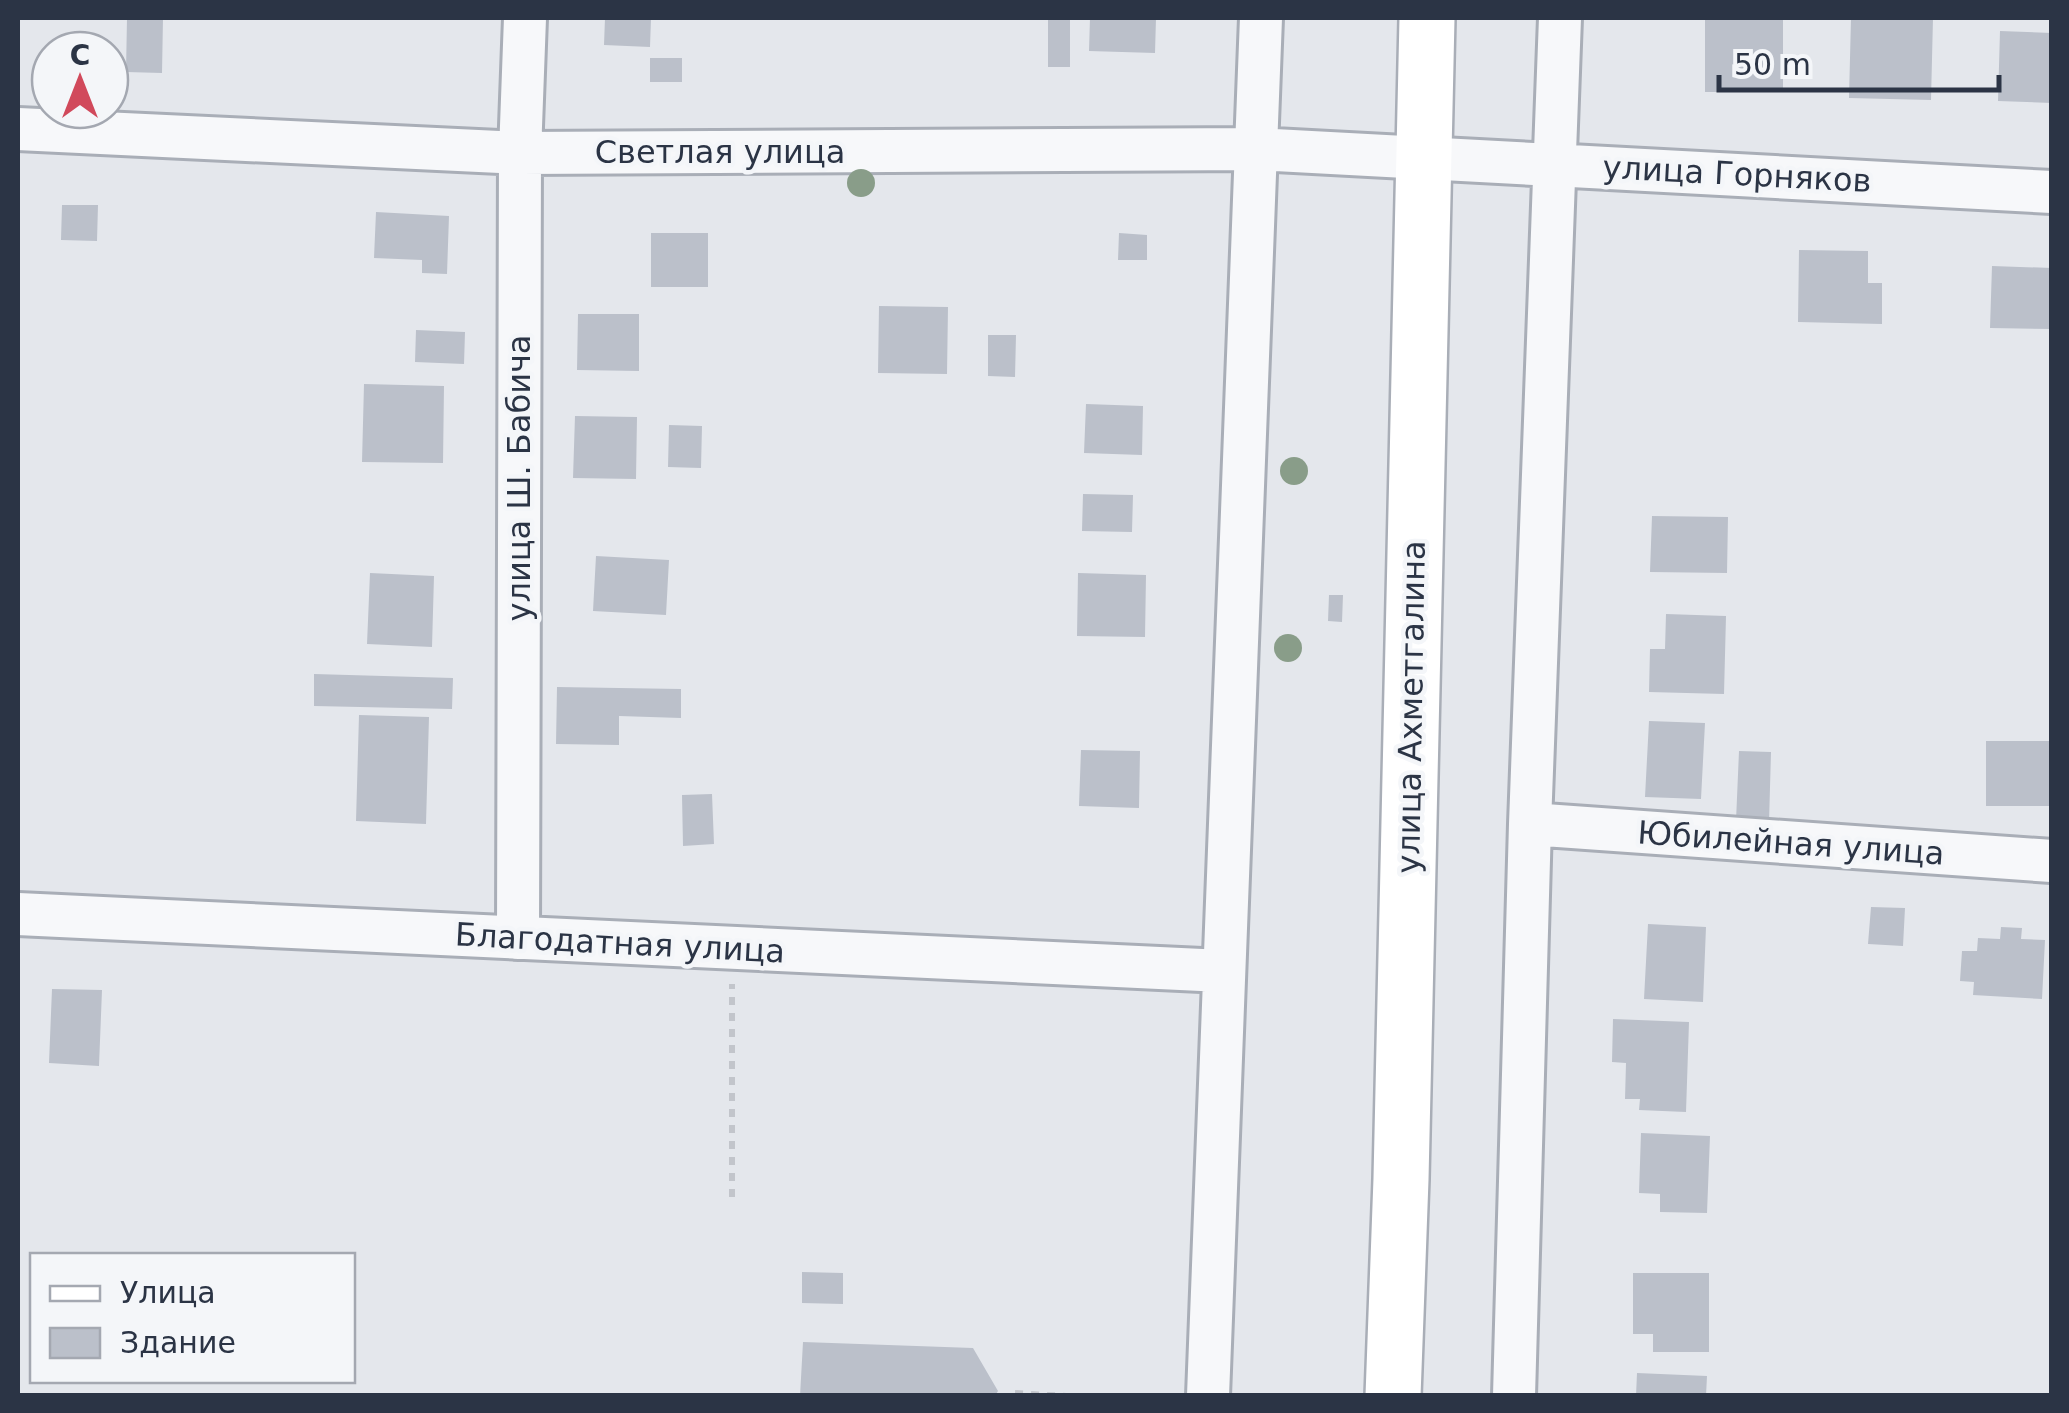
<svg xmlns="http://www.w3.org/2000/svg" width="2069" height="1413" viewBox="0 0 2069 1413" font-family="'DejaVu Sans',sans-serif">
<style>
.building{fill:#bbc0ca}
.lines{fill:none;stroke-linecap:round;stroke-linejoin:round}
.minor-casing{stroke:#a9aeb7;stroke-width:48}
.secondary-casing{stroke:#a9aeb7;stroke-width:60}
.path{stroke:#c2c5cb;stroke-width:6;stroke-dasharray:8 8;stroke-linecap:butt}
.minor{stroke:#f7f8fa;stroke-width:42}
.secondary{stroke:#fff;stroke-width:55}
.tree{fill:#899d89}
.labels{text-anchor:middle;stroke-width:9;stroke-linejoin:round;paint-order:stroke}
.street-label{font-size:32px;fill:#2b3445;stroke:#f4f6f9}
</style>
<rect width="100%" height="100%" fill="#e4e7ec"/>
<path class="building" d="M 127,18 L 163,18 L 162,73 L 126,72 Z
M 605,18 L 651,18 L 650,47 L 604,45 Z
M 1048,18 L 1070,18 L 1070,67 L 1048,67 Z
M 1090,18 L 1156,18 L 1155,53 L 1089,51 Z
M 1705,18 L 1783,18 L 1783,92 L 1705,92 Z
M 1851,18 L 1933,18 L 1931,100 L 1849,98 Z
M 2000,31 L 2052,33 L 2052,103 L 1998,101 Z
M 650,58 L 682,58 L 682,82 L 650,82 Z
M 62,205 L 98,205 L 97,241 L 61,240 Z
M 376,212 L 449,216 L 447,274 L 422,273 L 422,260 L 374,258 Z
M 651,233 L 708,233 L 708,287 L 651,287 Z
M 1119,233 L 1147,235 L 1147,260 L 1118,260 Z
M 1799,250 L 1868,251 L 1868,283 L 1882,283 L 1882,324 L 1798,322 Z
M 1992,266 L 2052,268 L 2052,329 L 1990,328 Z
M 879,306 L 948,307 L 947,374 L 878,373 Z
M 578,314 L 639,314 L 639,371 L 577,370 Z
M 416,330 L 465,332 L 464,364 L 415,362 Z
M 988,335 L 1016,335 L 1015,377 L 988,376 Z
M 364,384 L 444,386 L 443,463 L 362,462 Z
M 1086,404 L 1143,406 L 1142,455 L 1084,453 Z
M 575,416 L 637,417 L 636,479 L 573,478 Z
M 669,425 L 702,426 L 701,468 L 668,467 Z
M 1083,494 L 1133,495 L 1132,532 L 1082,531 Z
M 1652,516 L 1728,517 L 1727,573 L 1650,572 Z
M 596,556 L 669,560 L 666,615 L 593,611 Z
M 370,573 L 434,576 L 432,647 L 367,644 Z
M 1078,573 L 1146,575 L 1145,637 L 1077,636 Z
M 1329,595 L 1343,595 L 1342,622 L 1328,621 Z
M 1666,614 L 1726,616 L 1724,694 L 1649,692 L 1650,649 L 1665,649 Z
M 314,674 L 453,678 L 452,709 L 314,706 Z
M 557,687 L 681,689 L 681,718 L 619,716 L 619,745 L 556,744 Z
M 359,715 L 429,717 L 426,824 L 356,821 Z
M 1649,721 L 1705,723 L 1701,799 L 1645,797 Z
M 1986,741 L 2052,741 L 2052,806 L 1986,806 Z
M 1081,750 L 1140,751 L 1139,808 L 1079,806 Z
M 1739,751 L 1771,752 L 1769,823 L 1736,821 Z
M 712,794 L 714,844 L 683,846 L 682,795 Z
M 1871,907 L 1905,908 L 1903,946 L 1868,944 Z
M 1648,924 L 1706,927 L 1703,1002 L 1644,999 Z
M 2001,927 L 2022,928 L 2021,939 L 2045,940 L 2042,999 L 1973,995 L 1974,982 L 1960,981 L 1962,951 L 1977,951 L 1978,938 L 2000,939 Z
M 52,989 L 102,990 L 99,1066 L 49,1063 Z
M 1613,1019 L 1689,1022 L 1686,1112 L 1639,1110 L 1640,1099 L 1625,1099 L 1626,1063 L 1612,1062 Z
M 1641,1133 L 1710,1136 L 1707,1213 L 1660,1212 L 1660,1194 L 1639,1193 Z
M 802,1272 L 843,1273 L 843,1304 L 802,1303 Z
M 1633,1273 L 1709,1273 L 1709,1352 L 1653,1352 L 1653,1334 L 1633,1334 Z
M 803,1342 L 973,1348 L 998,1391 L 995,1396 L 800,1396 Z
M 1637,1373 L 1707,1376 L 1706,1396 L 1636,1396 Z"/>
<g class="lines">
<g class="minor-casing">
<path id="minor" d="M 18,129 L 520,153 L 1256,149 L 2052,192
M 1530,824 L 2052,861
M 18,914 L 1223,971
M 518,938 L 520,153 L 525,18
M 1208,1396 L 1261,18
M 1514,1396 L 1530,824 L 1560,18"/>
</g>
<g class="secondary-casing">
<path id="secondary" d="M 1393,1396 L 1401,1179 L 1427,18"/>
</g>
<path class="path" d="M 732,1197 L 732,984
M 1015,1393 L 1066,1396"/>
<use href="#minor" class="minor"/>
<use href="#secondary" class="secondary"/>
</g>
<g class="tree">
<circle cx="861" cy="183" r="14"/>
<circle cx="1294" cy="471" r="14"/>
<circle cx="1288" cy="648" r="14"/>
</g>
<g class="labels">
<g class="street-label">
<text x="720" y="163">Светлая улица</text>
<text transform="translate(1737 174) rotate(3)" y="11">улица Горняков</text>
<text transform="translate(519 478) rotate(-90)" y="11">улица Ш. Бабича</text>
<text transform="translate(1411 707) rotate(-89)" y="11">улица Ахметгалина</text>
<text transform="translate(1791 843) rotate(4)" y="11">Юбилейная улица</text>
<text transform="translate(620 943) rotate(3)" y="11">Благодатная улица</text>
</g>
</g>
<rect width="2069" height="1413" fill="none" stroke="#2b3445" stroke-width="40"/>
<rect x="30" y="1253" width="325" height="130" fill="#f4f6f9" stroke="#a4a8b1" stroke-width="2.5"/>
<rect x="50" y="1286" width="50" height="15" fill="#ffffff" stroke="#a4a8b1" stroke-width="2.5"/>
<text x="120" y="1303" font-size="30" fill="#2b3445">Улица</text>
<rect x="50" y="1328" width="50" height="30" fill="#bbc0ca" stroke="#a4a8b1" stroke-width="2.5"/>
<text x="120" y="1353" font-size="30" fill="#2b3445">Здание</text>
<g transform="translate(80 80)"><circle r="48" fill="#f4f6f9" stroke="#a4a8b1" stroke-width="2.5"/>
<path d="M0-8L18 38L0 25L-18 38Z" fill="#d1495b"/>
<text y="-15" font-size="28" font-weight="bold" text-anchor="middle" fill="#2b3445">С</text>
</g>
<path d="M1719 75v15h280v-15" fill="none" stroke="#2b3445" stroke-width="5"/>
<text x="1734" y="75" font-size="30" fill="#2b3445" stroke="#f4f6f9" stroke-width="8" paint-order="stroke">50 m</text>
</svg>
